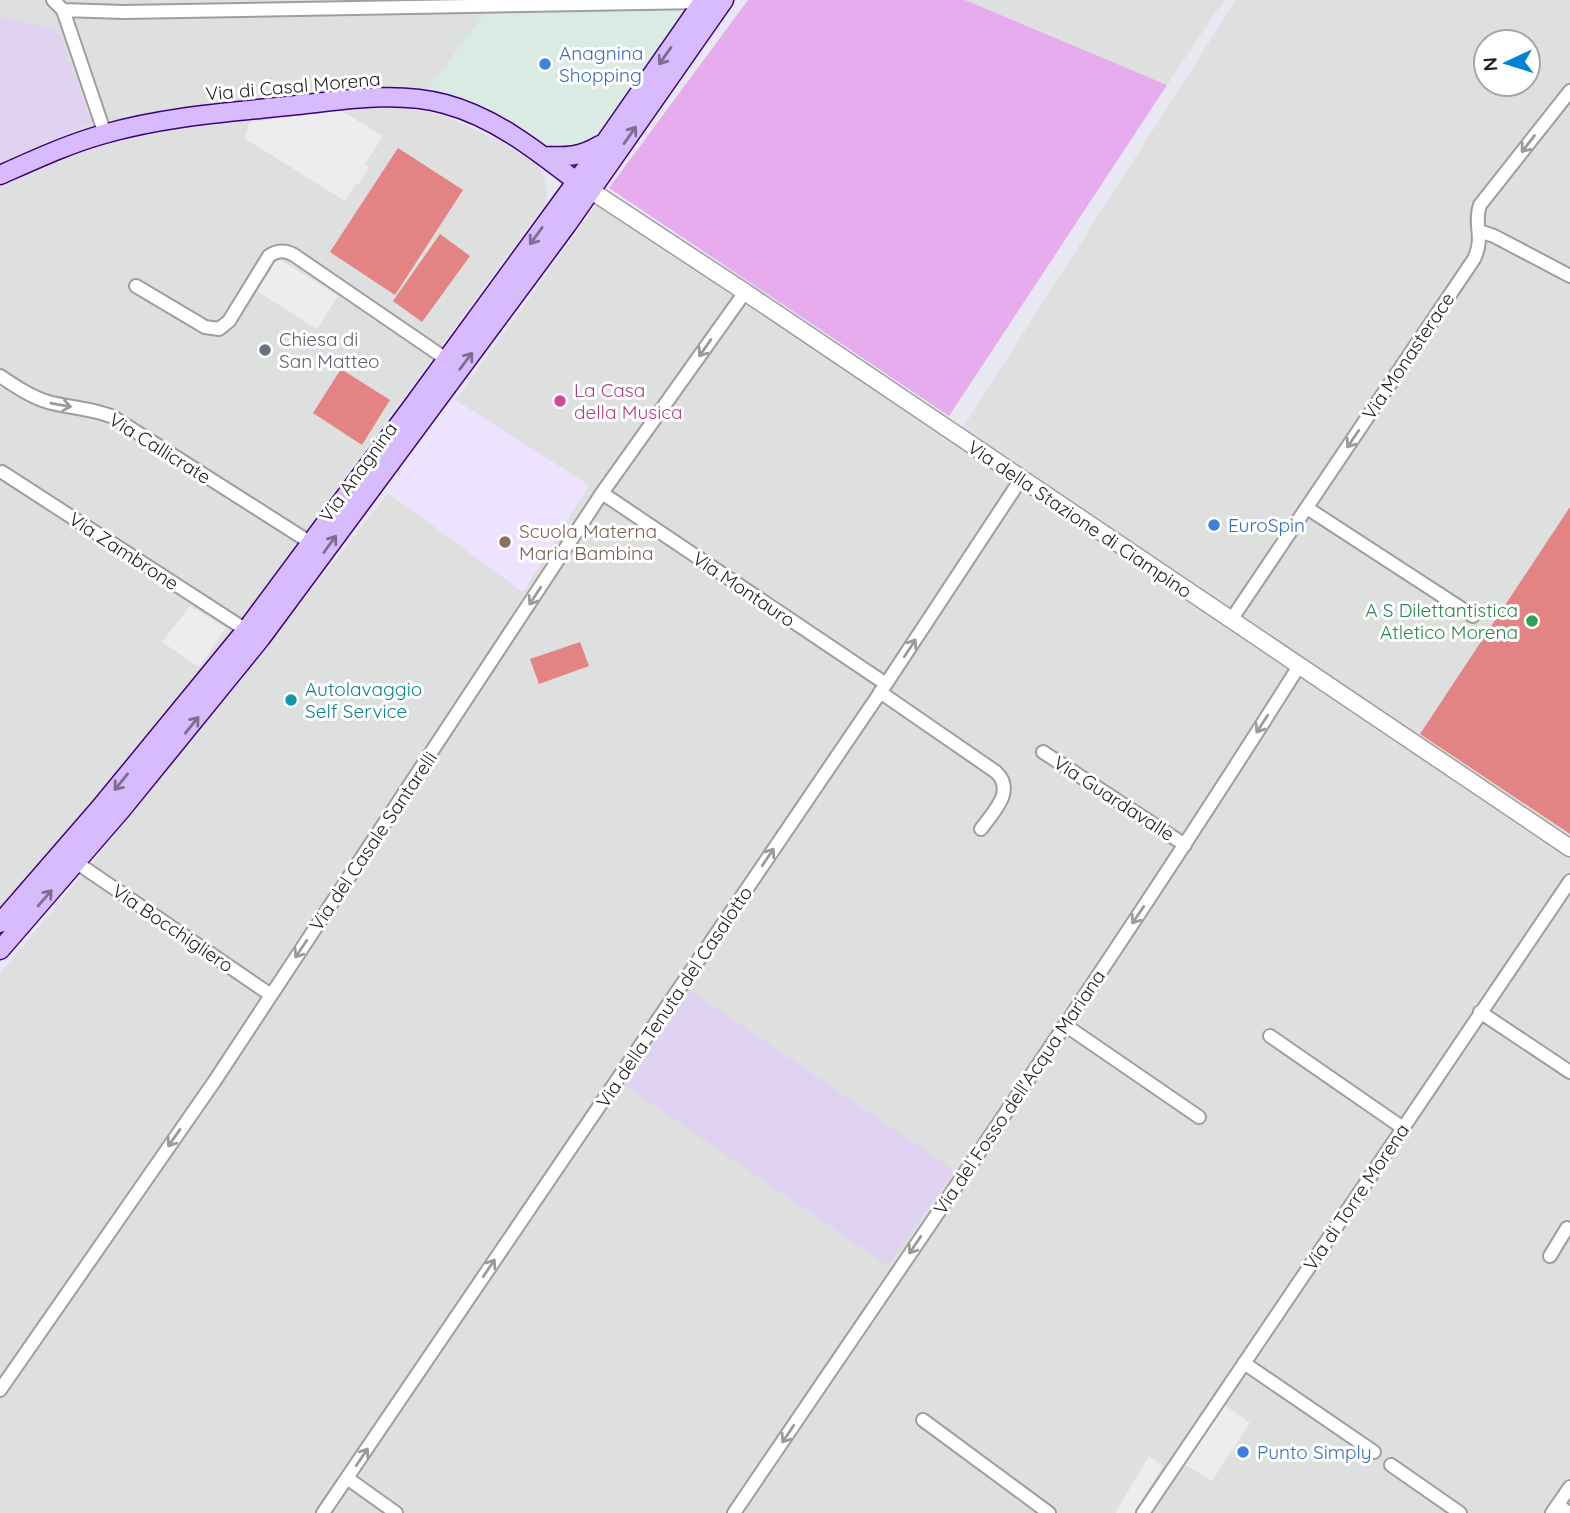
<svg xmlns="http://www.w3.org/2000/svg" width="1570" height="1513" viewBox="0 0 1570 1513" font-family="Quicksand,sans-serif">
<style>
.residential{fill:#dedfdf;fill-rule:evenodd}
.industrial{fill:#d9ebe3}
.education{fill:#eee3ff}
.farmland{fill:#e0d3f1}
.grass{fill:#e6aced}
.pitch{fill:#e38384}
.parking{fill:#ededed}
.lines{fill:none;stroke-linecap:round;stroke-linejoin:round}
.minor-casing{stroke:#9e9e9e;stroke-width:16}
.tertiary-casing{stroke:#9e9e9e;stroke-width:19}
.secondary-casing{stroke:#3f0080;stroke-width:21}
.minor{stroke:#fff;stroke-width:12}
.tertiary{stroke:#fff;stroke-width:16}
.secondary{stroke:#d7bbfc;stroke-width:18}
.oneway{stroke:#7c6e8e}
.oneway2{stroke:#9b9b9b}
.shop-dot{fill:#3f7fe0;stroke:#fff;stroke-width:2.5}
.worship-dot{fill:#6b7280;stroke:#fff;stroke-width:2.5}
.hotel-dot{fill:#d1479c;stroke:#fff;stroke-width:2.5}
.education-dot{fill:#8d6e63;stroke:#fff;stroke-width:2.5}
.leisure-dot{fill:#2e9e5b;stroke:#fff;stroke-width:2.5}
.culture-dot{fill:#0f9aa8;stroke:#fff;stroke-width:2.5}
.labels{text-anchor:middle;stroke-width:6;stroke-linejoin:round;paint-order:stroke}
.shop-label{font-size:19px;fill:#366cbe;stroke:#fff;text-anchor:start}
.street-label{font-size:19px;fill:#212121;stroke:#fff}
.worship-label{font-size:19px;fill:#5b616d;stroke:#fff;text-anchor:start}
.hotel-label{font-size:19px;fill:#b23c85;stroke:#fff;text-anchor:start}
.education-label{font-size:19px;fill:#785e54;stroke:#fff;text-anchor:start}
.leisure-label{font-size:19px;fill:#27864d;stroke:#fff;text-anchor:end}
.culture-label{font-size:19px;fill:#0d838f;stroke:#fff;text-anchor:start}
</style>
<rect width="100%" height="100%" fill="#e8e8f2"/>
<path class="residential" d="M 0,0 L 495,0 L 413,109 L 445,116 L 499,141 L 537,164 L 544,176 L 547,192 L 545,204 L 232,632 L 0,911 Z
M 965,0 L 1224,0 L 1167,85 Z
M 1236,0 L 1570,0 L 1570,1513 L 0,1513 L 0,973 L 83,874 L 384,499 L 597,204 L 953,443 ZM 1486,42 L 1528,42 L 1528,84 L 1486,84 Z"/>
<path class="industrial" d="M 495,0 L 694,0 L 575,169 L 522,130 L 427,90 Z"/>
<path class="education" d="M 454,399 L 589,485 L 523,592 L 388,493 Z"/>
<path class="farmland" d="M 0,17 L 58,30 L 92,123 L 0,162 Z
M 686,988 L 954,1170 L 888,1266 L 621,1083 Z"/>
<path class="grass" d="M 748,0 L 965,0 L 1167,85 L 949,416 L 609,188 Z"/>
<path class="pitch" d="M 398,148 L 463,190 L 395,295 L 330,252 Z
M 440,234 L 470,256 L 422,322 L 393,301 Z
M 341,369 L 390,400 L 362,445 L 313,413 Z
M 1570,507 L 1570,834 L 1420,734 Z
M 580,642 L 589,666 L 539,684 L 530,659 Z"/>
<path class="parking" d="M 340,110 L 383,136 L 365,164 L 369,167 L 358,185 L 356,184 L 345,201 L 244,138 L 250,122 Z
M 278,258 L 338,296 L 317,329 L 257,291 Z
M 190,606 L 226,628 L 199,667 L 162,642 Z
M 1222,1403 L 1250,1423 L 1212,1481 L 1181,1462 Z
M 1149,1456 L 1163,1466 L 1134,1513 L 1115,1513 Z"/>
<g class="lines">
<g class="minor-casing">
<path id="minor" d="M 53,0 L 63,10 L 105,134
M 63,10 L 123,12 L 703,2
M 1479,231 L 1494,236 L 1570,276
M 136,286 L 205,327 L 219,329 L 229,321 L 269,256 C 278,250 285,250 294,255 L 446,359
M 0,376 C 15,386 31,397 48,402 C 70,408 92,408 113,417 L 311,543
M 2,472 L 246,630
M 602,493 L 886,684
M 1307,508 L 1473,616
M 1231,620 L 1474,259 C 1485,237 1473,224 1480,205 L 1570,91
M 880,692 L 996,772 C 1016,791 993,812 981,829
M 1043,752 L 1185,845
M 74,865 L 83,867 L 271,995
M 1480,1012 L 1570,1072
M 1065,1025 L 1199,1117
M 1270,1036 L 1403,1128
M 1550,1256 L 1567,1228
M 1244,1363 L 1374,1452
M 0,1390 L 214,1082 L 602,493 L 745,292
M 923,1420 L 1049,1513
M 1391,1465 L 1460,1513
M 347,1478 L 396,1513
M 1558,1505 L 1569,1513
M 323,1513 L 886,684 L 1021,479
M 734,1513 C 924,1232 1118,954 1299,666
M 1143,1513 L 1570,881
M 1552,1513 L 1570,1487"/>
</g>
<g class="tertiary-casing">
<path id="tertiary" d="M 581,184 L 745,292 L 1570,848"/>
</g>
<g class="secondary-casing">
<path id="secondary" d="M 544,156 C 567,157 580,157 600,145
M 0,175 C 34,160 68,144 104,134 C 166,116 233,112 297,105 C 345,100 397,91 445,104 C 494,117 536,150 576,181
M 0,923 L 99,809 L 246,630 L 414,404 L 606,141 L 704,0
M 0,950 L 122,809 L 261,638 L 566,226 L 724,0"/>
</g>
<use href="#minor" class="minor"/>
<use href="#tertiary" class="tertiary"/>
<use href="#secondary" class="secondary"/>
</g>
<defs><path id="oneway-shaft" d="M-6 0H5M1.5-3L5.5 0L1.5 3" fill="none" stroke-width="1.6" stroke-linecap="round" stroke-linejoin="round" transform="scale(1.75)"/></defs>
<g class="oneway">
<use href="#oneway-shaft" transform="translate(665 56) rotate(125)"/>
<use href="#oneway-shaft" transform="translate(630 135) rotate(-55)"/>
<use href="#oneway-shaft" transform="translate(536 236) rotate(126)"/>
<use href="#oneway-shaft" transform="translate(466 361) rotate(-53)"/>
<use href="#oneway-shaft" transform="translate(330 544) rotate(-54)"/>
<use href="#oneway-shaft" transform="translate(192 725) rotate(-51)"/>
<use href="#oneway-shaft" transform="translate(121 782) rotate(129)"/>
<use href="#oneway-shaft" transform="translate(45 898) rotate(-49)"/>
</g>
<g class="oneway2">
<use href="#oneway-shaft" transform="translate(1528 144) rotate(128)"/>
<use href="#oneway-shaft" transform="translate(705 348) rotate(125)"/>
<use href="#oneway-shaft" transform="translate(61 405) rotate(10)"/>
<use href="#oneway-shaft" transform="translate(1353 439) rotate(124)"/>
<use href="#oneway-shaft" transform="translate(535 596) rotate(123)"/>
<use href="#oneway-shaft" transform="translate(910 648) rotate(-57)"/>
<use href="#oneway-shaft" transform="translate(1262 724) rotate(123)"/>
<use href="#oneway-shaft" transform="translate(768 857) rotate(-56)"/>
<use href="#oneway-shaft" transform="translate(1138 915) rotate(124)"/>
<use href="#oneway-shaft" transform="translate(301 949) rotate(124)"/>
<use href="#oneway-shaft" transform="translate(174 1138) rotate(125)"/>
<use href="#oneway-shaft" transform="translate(915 1245) rotate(124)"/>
<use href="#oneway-shaft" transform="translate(489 1268) rotate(-56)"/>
<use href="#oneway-shaft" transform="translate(788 1434) rotate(124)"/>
<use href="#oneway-shaft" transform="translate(362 1457) rotate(-56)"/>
</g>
<g class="shop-dot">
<circle cx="545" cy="64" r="7"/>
<circle cx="1214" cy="525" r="7"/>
<circle cx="1243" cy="1452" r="7"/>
</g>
<circle class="worship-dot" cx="265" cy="350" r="7"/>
<circle class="hotel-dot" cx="560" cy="401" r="7"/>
<circle class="education-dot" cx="505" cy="542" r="7"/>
<circle class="leisure-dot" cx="1532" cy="621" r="7"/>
<circle class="culture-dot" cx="291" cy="700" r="7"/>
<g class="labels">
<g class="shop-label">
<text x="559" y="60">Anagnina<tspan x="559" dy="22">Shopping</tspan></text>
<text x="1228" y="532">EuroSpin</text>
<text x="1257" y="1459">Punto Simply</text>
</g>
<g class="street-label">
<text transform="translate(293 86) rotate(-5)" y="7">Via di Casal Morena</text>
<text transform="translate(1408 356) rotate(-56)" y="7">Via Monasterace</text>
<text transform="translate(160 448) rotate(32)" y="7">Via Callicrate</text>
<text transform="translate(358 472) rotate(-54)" y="7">Via Anagnina</text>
<text transform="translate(1080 519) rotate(34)" y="7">Via della Stazione di Ciampino</text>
<text transform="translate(124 551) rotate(33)" y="7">Via Zambrone</text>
<text transform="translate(744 589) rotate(34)" y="7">Via Montauro</text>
<text transform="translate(1114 798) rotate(33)" y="7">Via Guardavalle</text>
<text transform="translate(373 841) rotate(-56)" y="7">Via del Casale Santarelli</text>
<text transform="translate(173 928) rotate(34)" y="7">Via Bocchigliero</text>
<text transform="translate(674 997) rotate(-56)" y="7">Via della Tenuta del Casalotto</text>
<text transform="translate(1019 1092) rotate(-56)" y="7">Via del Fosso dell'Acqua Mariana</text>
<text transform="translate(1356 1197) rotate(-56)" y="7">Via di Torre Morena</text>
</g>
<g class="worship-label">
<text x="279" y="346">Chiesa di<tspan x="279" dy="22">San Matteo</tspan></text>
</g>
<g class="hotel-label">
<text x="574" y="397">La Casa<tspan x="574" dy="22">della Musica</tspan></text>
</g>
<g class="education-label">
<text x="519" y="538">Scuola Materna<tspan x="519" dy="22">Maria Bambina</tspan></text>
</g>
<g class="leisure-label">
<text x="1518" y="617">A S Dilettantistica<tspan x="1518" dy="22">Atletico Morena</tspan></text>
</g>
<g class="culture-label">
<text x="305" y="696">Autolavaggio<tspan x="305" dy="22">Self Service</tspan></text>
</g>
</g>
<g transform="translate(1507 63) rotate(266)"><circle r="33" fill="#ffffff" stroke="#a6a6a6" stroke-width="2"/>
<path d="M0-5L12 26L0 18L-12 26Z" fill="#0083d2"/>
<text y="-10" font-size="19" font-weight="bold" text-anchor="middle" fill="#212121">N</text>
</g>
</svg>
